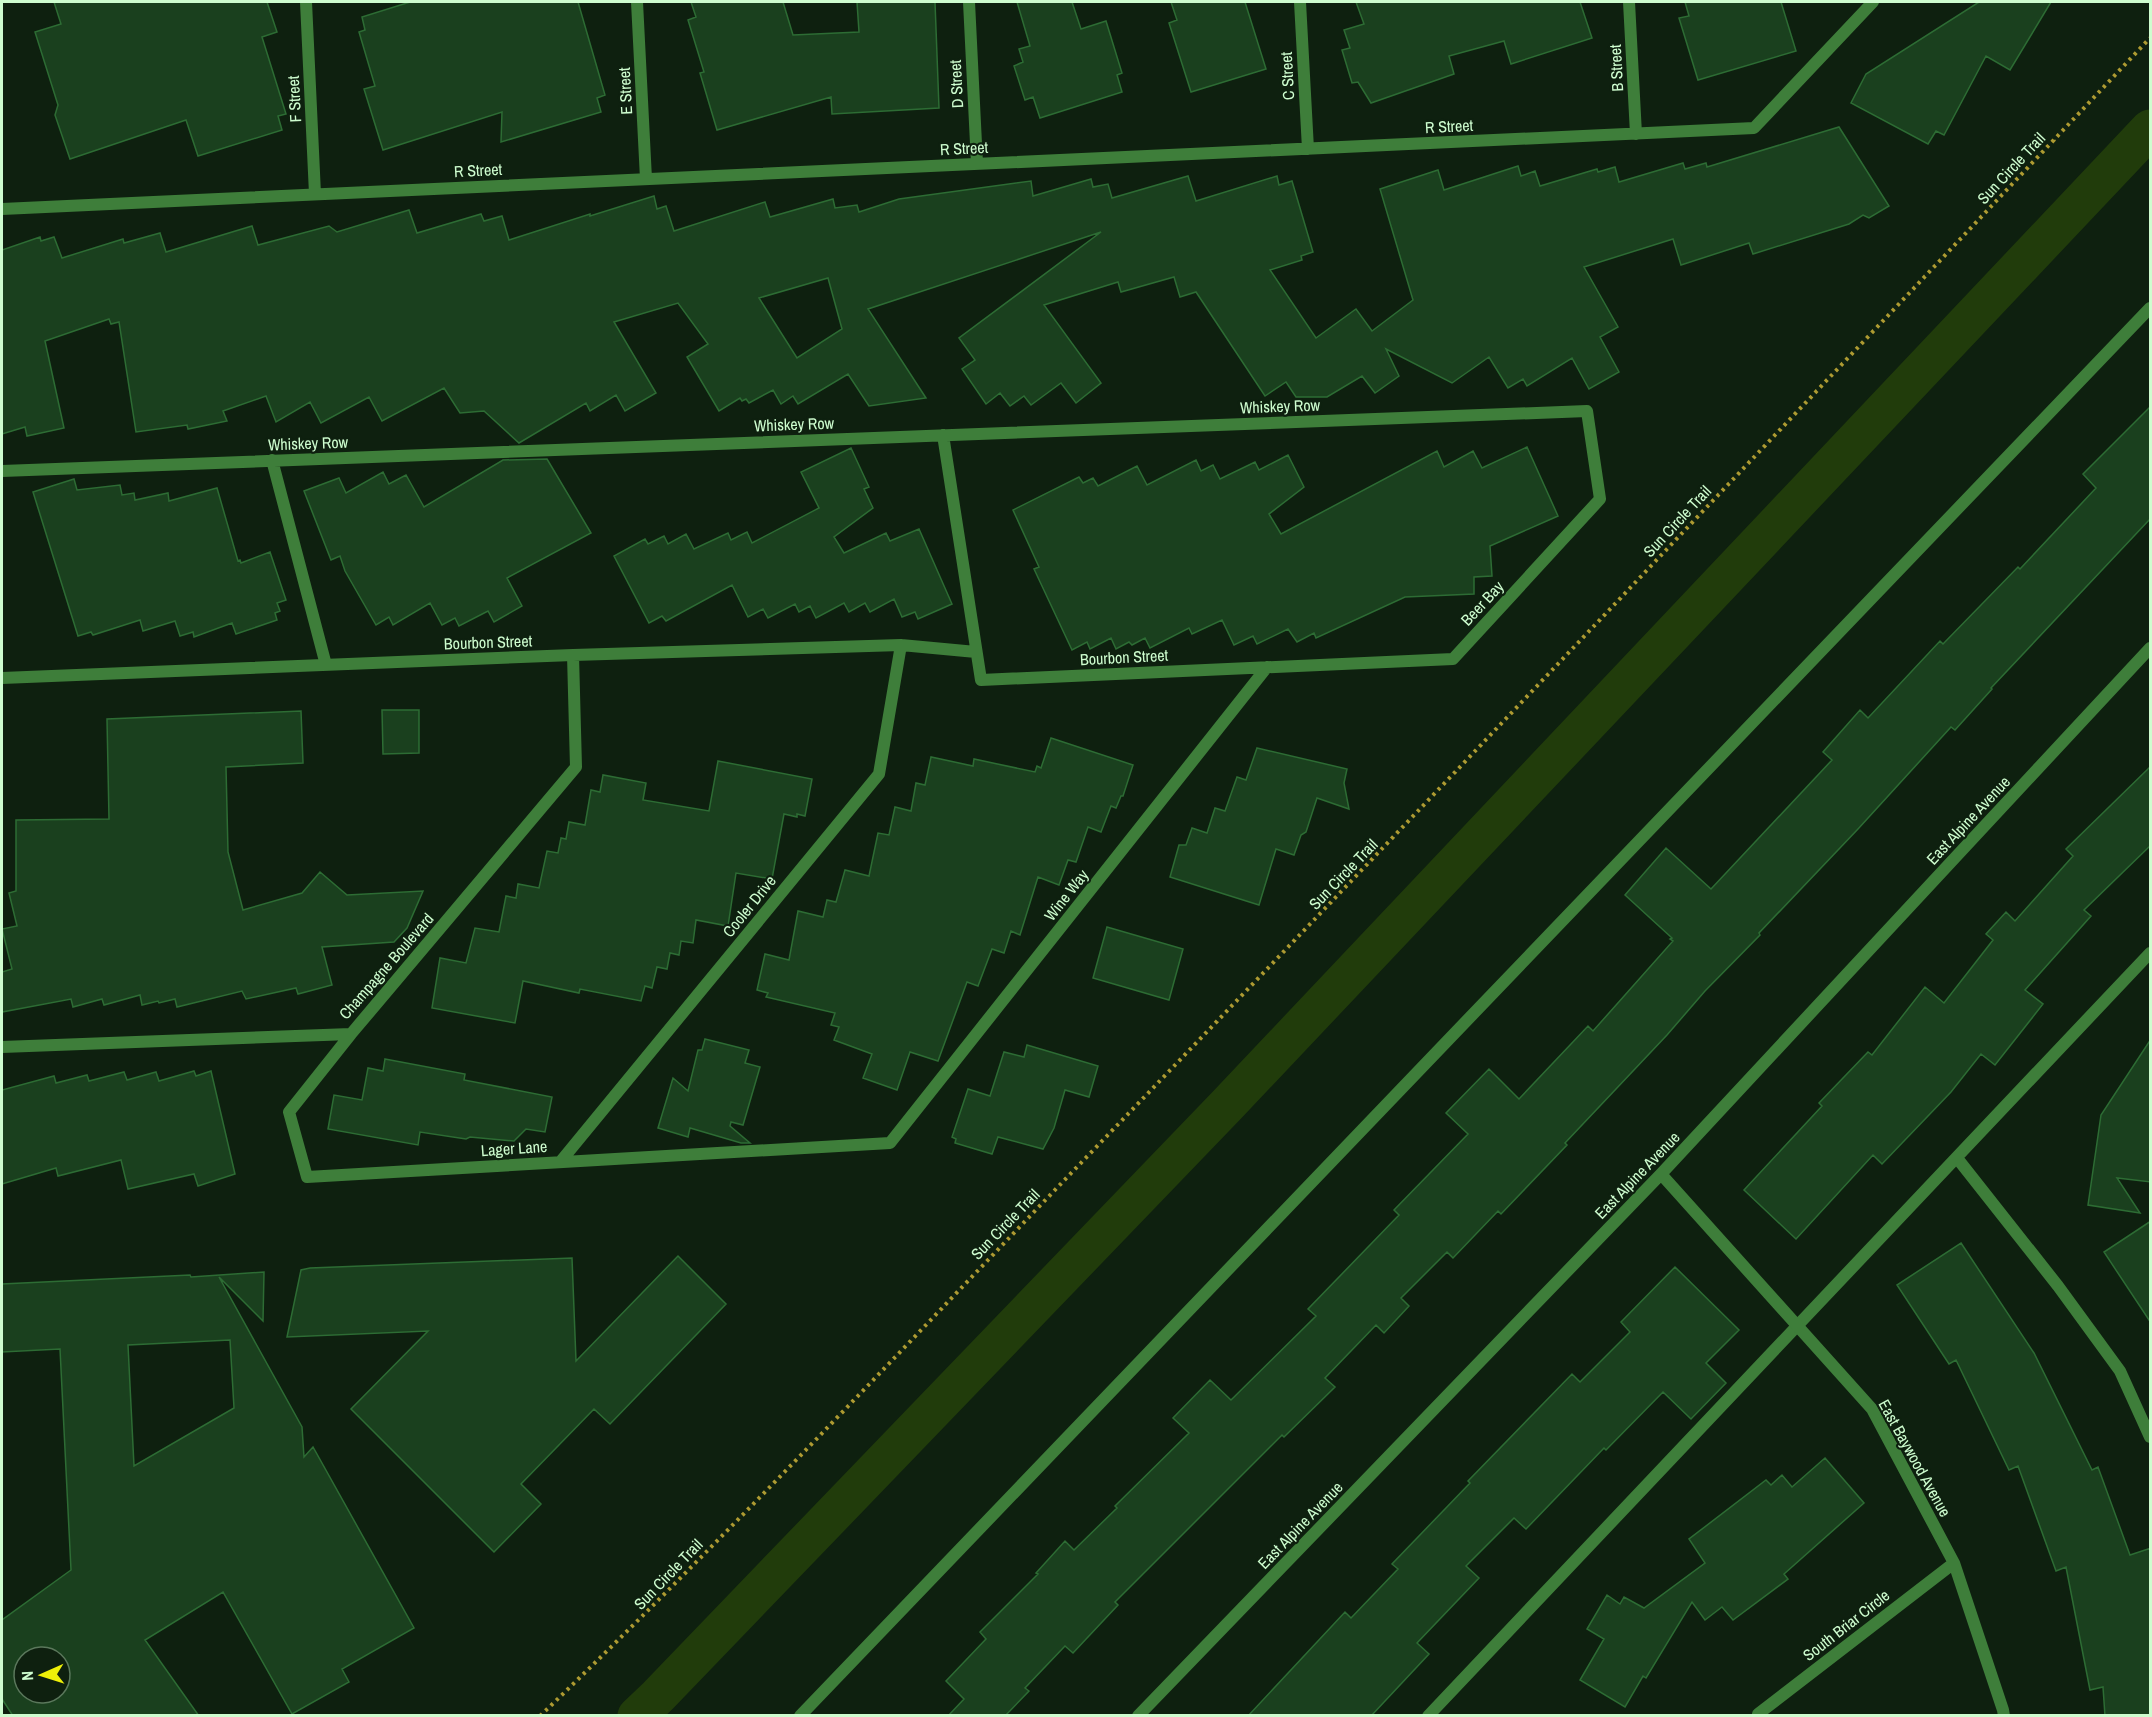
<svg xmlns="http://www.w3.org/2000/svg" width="2152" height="1717" viewBox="0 0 2152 1717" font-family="'Archivo Narrow',sans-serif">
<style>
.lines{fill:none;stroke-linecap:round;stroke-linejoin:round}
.canal{stroke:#213c0b;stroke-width:39}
.building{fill:#1a401e;stroke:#2d6c34;stroke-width:1.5;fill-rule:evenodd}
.path{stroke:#ae9b32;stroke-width:4;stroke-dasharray:3 4.5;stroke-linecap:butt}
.lane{stroke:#3e7e3a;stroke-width:12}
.street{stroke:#3e7e3a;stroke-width:12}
.labels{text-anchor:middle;stroke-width:4.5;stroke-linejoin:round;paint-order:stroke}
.street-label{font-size:16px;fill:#cefdcf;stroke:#0e200f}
</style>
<rect width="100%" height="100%" fill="#0e200f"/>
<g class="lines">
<path class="canal" d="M 637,1716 L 658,1696 L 1227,1105 L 2150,129"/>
</g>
<path class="building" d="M 54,2 L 267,2 L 277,32 L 262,37 L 286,114 L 278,116 L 282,130 L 198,156 L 186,120 L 70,159 L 55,115 L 58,105 L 35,32 L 61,24 Z
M 410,2 L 578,2 L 605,95 L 597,98 L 601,112 L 501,142 L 502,112 L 383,150 L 364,89 L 375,86 L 359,32 L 365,30 L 362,17 Z
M 691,2 L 783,2 L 793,35 L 859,32 L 857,2 L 935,2 L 939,108 L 832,114 L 831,97 L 717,130 L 700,73 L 704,72 L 688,20 L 696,17 Z
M 1017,2 L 1072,2 L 1081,29 L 1106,21 L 1122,73 L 1117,75 L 1122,92 L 1040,118 L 1033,97 L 1025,100 L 1014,66 L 1023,62 L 1019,49 L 1030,46 Z
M 1171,2 L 1245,2 L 1266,69 L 1191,92 L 1169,23 L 1177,20 Z
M 1356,2 L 1580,2 L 1592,38 L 1511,64 L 1504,41 L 1449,56 L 1454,74 L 1371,103 L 1358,82 L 1352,83 L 1342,50 L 1350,48 L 1344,30 L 1364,24 Z
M 1685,2 L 1781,2 L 1796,51 L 1698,80 L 1679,18 L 1689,16 Z
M 1979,2 L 2051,2 L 2010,70 L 1986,56 L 1944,135 L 1936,131 L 1928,144 L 1851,103 L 1866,74 Z
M 1839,127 L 1889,206 L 1869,218 L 1863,215 L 1849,224 L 1753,254 L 1749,243 L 1681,265 L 1673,239 L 1584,267 L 1618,327 L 1600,337 L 1619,372 L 1589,389 L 1572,358 L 1527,386 L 1523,379 L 1508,388 L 1489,357 L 1452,383 L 1386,349 L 1399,376 L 1375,393 L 1362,376 L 1327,397 L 1296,397 L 1286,382 L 1265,396 L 1196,292 L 1180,297 L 1174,277 L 1121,292 L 1118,282 L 1044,305 L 1101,383 L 1076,403 L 1061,383 L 1031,405 L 1024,396 L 1010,406 L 1000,393 L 986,404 L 962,369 L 975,360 L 959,338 L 1101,232 L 868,309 L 926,398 L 869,406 L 848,374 L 798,404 L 793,396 L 781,404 L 773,390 L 749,403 L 746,399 L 742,401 L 740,398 L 719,411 L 687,357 L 708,344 L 678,303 L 614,322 L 656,393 L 625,411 L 616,395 L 590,411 L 586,403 L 519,443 L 484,411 L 460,413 L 444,388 L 382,421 L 369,397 L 321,423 L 310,402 L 276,422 L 266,396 L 223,411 L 227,421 L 188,429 L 187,425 L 136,432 L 119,322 L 111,324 L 109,319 L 45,341 L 64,428 L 27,436 L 25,427 L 2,434 L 2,250 L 40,237 L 41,241 L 54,237 L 62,258 L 123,239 L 124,243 L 160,233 L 166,252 L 252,226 L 258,245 L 329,226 L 337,232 L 409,210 L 417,233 L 481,214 L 484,221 L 502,216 L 509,240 L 590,214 L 590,216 L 654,196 L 657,209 L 666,206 L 674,231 L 765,202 L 770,217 L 833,199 L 835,208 L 857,205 L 859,212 L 899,199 L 1031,181 L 1033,196 L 1091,179 L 1093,187 L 1108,184 L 1112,198 L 1188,176 L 1196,201 L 1277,176 L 1279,185 L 1292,181 L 1313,252 L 1301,256 L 1302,260 L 1270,270 L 1316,338 L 1356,309 L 1372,331 L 1413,300 L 1380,189 L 1438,170 L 1444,190 L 1518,166 L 1521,176 L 1535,171 L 1540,186 L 1597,169 L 1598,172 L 1615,167 L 1619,182 L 1683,163 L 1685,169 L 1706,163 L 1707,167 ZM 828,278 L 842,329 L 797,358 L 759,298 Z
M 2151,406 L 2151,518 L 1991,688 L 1992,689 L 1955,730 L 1951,727 L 1858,829 L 1759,933 L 1760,935 L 1705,991 L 1667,1035 L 1565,1143 L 1567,1145 L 1501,1214 L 1498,1211 L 1453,1258 L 1447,1252 L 1401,1298 L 1409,1306 L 1384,1333 L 1376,1325 L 1325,1378 L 1335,1387 L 1284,1437 L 1282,1435 L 1115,1602 L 1118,1605 L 1073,1653 L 1065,1646 L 1025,1688 L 1029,1691 L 1005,1716 L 948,1716 L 964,1699 L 946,1681 L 986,1639 L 980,1632 L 1038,1574 L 1036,1573 L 1065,1541 L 1074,1550 L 1117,1508 L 1115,1506 L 1189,1433 L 1173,1418 L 1210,1380 L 1231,1400 L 1316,1316 L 1308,1309 L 1399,1215 L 1394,1210 L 1468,1134 L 1446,1113 L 1489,1069 L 1519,1099 L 1588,1026 L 1593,1031 L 1673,941 L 1670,939 L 1672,938 L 1625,895 L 1666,848 L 1711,889 L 1832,760 L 1823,752 L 1860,710 L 1868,718 L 1940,641 L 1943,644 L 2018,567 L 2020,569 L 2096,488 L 2083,474 Z
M 1527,447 L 1558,516 L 1490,546 L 1492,576 L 1474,577 L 1474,594 L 1405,597 L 1316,638 L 1314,633 L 1297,642 L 1288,629 L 1257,644 L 1253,636 L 1234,645 L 1222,620 L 1192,634 L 1189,628 L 1150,648 L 1145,638 L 1132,645 L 1129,642 L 1116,649 L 1111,638 L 1090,649 L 1087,642 L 1072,650 L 1034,569 L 1039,567 L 1013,510 L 1079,477 L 1083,483 L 1093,478 L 1098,486 L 1137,466 L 1147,485 L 1196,460 L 1201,471 L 1213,465 L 1220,479 L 1255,462 L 1259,470 L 1288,455 L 1304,487 L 1269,514 L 1281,534 L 1437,451 L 1444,467 L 1473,451 L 1482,468 Z
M 851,448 L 869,487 L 864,489 L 873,508 L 834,537 L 844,553 L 886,533 L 890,541 L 919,529 L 952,604 L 918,619 L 915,612 L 902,617 L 894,599 L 870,612 L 865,603 L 849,612 L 844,603 L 816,618 L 810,606 L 799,612 L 795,604 L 768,618 L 763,609 L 748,617 L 732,585 L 666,621 L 662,616 L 649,623 L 614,556 L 645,539 L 648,544 L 664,536 L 668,544 L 686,534 L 694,549 L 728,533 L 731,540 L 747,532 L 752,543 L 819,508 L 801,472 Z
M 547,459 L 591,533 L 507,578 L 522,606 L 494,622 L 488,611 L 459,626 L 455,618 L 442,625 L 430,603 L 393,625 L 389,617 L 376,625 L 345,571 L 340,556 L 331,560 L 304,491 L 339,478 L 346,493 L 383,472 L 389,484 L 406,475 L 424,507 L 503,460 Z
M 74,479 L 77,490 L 120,485 L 122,495 L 134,493 L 135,500 L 168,493 L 169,501 L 217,488 L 238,561 L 240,560 L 241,563 L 270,552 L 286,600 L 277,603 L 280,611 L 275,613 L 277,620 L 236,634 L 232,623 L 194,637 L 193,632 L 180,636 L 175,621 L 143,631 L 140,620 L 93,635 L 91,632 L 78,636 L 33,492 Z
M 382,710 L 419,710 L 419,753 L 383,754 Z
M 301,711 L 303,763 L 226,767 L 228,852 L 243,910 L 302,893 L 320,872 L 347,895 L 423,891 L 407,928 L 394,942 L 322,947 L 332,985 L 298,994 L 296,988 L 246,999 L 242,991 L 177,1007 L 175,999 L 159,1003 L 158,1001 L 142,1005 L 140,995 L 104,1005 L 102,999 L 73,1007 L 71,999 L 2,1012 L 2,972 L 12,969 L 2,929 L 17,926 L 9,893 L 16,891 L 16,820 L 109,819 L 107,719 Z
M 1051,738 L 1133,765 L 1123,796 L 1121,796 L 1116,808 L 1111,806 L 1101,832 L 1088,827 L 1076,862 L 1068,860 L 1059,885 L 1038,877 L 1020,935 L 1011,931 L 1004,953 L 992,949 L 978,986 L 967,982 L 938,1061 L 910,1052 L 897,1090 L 863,1078 L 872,1054 L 834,1040 L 839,1027 L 831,1025 L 835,1013 L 766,997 L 768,993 L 757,990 L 765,954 L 789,960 L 798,911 L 823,917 L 827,900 L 836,902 L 845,870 L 869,876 L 878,833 L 889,835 L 895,807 L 911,811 L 916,783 L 925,785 L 931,757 L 973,766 L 974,759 L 1035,772 L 1037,766 L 1041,768 Z
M 1257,748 L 1347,769 L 1344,783 L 1349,809 L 1317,798 L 1306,832 L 1301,835 L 1294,855 L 1276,849 L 1259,905 L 1170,877 L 1179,845 L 1186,845 L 1192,828 L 1207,833 L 1215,808 L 1225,811 L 1237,777 L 1246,780 Z
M 718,761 L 812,779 L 805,816 L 797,814 L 797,817 L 784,814 L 772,879 L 736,873 L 728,926 L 696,920 L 693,943 L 681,941 L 679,955 L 670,953 L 667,969 L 657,967 L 652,988 L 645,986 L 641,1001 L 580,989 L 579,993 L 523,981 L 515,1023 L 432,1008 L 440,958 L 466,963 L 475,928 L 499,932 L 506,896 L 516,898 L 518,884 L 539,888 L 547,851 L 558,853 L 561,838 L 566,839 L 569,822 L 585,825 L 591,790 L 600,792 L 603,775 L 646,783 L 643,800 L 709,811 Z
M 2151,766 L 2151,845 L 2084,910 L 2091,916 L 2025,990 L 2043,1004 L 1995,1065 L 1981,1054 L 1951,1092 L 1882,1164 L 1873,1155 L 1796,1239 L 1744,1190 L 1822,1106 L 1819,1103 L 1868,1052 L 1872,1055 L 1925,987 L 1944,1003 L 1993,940 L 1986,934 L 2006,912 L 2015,921 L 2073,856 L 2066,849 Z
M 1107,927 L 1183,949 L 1169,1000 L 1093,978 Z
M 705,1039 L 749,1050 L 745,1063 L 760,1067 L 743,1125 L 731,1122 L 730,1126 L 750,1143 L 741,1143 L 690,1128 L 688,1137 L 658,1128 L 673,1078 L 688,1091 L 698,1050 L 702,1050 Z
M 2151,1039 L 2151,1182 L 2117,1178 L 2140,1213 L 2088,1205 L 2101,1115 Z
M 1027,1045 L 1098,1066 L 1089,1097 L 1065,1090 L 1054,1128 L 1043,1149 L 998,1137 L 992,1154 L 955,1143 L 956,1139 L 952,1137 L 968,1089 L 990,1096 L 1004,1052 L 1024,1057 Z
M 385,1059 L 465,1074 L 464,1080 L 552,1097 L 545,1132 L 526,1129 L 514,1141 L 470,1137 L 466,1139 L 420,1132 L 418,1145 L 328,1129 L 334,1095 L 362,1100 L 368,1068 L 383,1071 Z
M 194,1071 L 196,1076 L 211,1071 L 235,1174 L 198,1186 L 194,1174 L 128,1189 L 121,1160 L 58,1176 L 56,1168 L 2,1184 L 2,1090 L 54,1076 L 56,1083 L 87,1075 L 89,1081 L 124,1072 L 127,1080 L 156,1072 L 159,1081 Z
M 2151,1221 L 2151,1323 L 2104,1252 Z
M 1961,1243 L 2034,1353 L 2092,1470 L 2098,1467 L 2130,1555 L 2151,1548 L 2151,1716 L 2105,1716 L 2103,1687 L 2090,1690 L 2066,1567 L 2056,1571 L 2018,1466 L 2009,1470 L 1956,1360 L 1949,1364 L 1897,1285 Z
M 678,1256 L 726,1304 L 610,1424 L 594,1409 L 521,1484 L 541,1504 L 494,1552 L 351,1409 L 428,1331 L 287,1337 L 301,1270 L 310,1268 L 572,1258 L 576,1361 Z
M 1675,1267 L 1739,1330 L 1706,1363 L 1726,1383 L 1691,1419 L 1663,1392 L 1606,1450 L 1604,1448 L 1526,1529 L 1514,1518 L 1466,1566 L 1479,1578 L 1417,1643 L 1429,1654 L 1371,1716 L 1248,1716 L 1345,1612 L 1351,1618 L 1398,1569 L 1392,1564 L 1470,1483 L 1468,1481 L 1572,1374 L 1580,1382 L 1630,1332 L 1621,1322 Z
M 264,1272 L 263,1321 L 219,1277 L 302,1427 L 304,1457 L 313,1447 L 414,1628 L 342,1669 L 349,1682 L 292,1714 L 223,1592 L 145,1640 L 199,1716 L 13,1716 L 2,1699 L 2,1620 L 71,1570 L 60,1349 L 2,1352 L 2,1284 L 190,1275 L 191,1277 ZM 230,1340 L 234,1408 L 134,1466 L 128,1345 ZM 24,1657 L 60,1657 L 60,1693 L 24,1693 Z
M 1825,1458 L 1864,1503 L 1784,1574 L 1788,1579 L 1733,1620 L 1722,1607 L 1705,1620 L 1692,1602 L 1646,1678 L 1643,1676 L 1625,1707 L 1580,1680 L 1604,1639 L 1587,1629 L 1607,1595 L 1620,1604 L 1624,1597 L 1644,1608 L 1705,1563 L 1689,1539 L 1766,1480 L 1771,1485 L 1782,1475 L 1792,1487 Z"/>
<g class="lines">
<path class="path" d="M 540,1716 C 734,1530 917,1333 1104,1139 C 1455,774 1803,406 2150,38"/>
<path class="lane" d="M 306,2 L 315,194
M 637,2 L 646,179
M 969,2 L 977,164
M 1300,2 L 1308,149
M 1629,2 L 1636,134
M 2,209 L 1754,128 L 1873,2
M 272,460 L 326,665
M 2,471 L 1587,411 L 1600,499 L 1453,659 L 981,680 L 943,435
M 2,678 L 573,655 L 901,645 L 976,652
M 351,1034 L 289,1112 L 307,1177 L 890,1143 L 1267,667
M 2,1047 L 351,1034 L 576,767 L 573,655
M 1957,1158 L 2058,1286 L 2120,1371 L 2150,1437
M 561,1161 L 879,774 L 901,645
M 800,1716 L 2150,308
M 1428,1716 L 2150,953"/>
<path class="street" d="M 1661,1174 L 1872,1409 L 1954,1563 L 2003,1710 L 2004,1716
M 1758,1714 L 1954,1563
M 1138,1716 L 1661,1174 L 2150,648"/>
</g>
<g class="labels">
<g class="street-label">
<text transform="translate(1616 68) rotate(-93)" y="6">B Street</text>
<text transform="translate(1287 76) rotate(-93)" y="6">C Street</text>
<text transform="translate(956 84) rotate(-93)" y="6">D Street</text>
<text transform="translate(625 91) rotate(-93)" y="6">E Street</text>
<text transform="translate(294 99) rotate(-93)" y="6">F Street</text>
<text transform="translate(1449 126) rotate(-3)" y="6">R Street</text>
<text transform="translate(964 148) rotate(-3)" y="6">R Street</text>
<text transform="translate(2011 168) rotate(-47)" y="6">Sun Circle Trail</text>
<text transform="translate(478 170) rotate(-3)" y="6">R Street</text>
<text transform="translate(1280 406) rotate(-2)" y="6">Whiskey Row</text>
<text transform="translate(794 424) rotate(-2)" y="6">Whiskey Row</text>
<text transform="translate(308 443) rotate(-2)" y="6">Whiskey Row</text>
<text transform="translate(1677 521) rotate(-47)" y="6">Sun Circle Trail</text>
<text transform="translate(1482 603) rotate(-47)" y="6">Beer Bay</text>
<text transform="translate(488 642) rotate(-2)" y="6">Bourbon Street</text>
<text transform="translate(1124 657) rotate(-3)" y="6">Bourbon Street</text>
<text transform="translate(1968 820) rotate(-47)" y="6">East Alpine Avenue</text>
<text transform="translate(1343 874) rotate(-46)" y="6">Sun Circle Trail</text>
<text transform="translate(1066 895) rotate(-52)" y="6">Wine Way</text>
<text transform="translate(749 906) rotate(-51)" y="6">Cooler Drive</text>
<text transform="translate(386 966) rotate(-49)" y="6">Champagne Boulevard</text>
<text transform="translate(514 1148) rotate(-4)" y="6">Lager Lane</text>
<text transform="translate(1637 1175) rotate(-46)" y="6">East Alpine Avenue</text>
<text transform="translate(1005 1224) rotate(-46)" y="6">Sun Circle Trail</text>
<text transform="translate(1915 1458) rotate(61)" y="6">East Baywood Avenue</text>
<text transform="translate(1300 1525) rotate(-46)" y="6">East Alpine Avenue</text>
<text transform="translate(668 1574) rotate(-46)" y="6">Sun Circle Trail</text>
<text transform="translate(1846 1625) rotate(-38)" y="6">South Briar Circle</text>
</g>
</g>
<rect width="2152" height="1717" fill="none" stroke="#cefdcf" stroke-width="6"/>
<g transform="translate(42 1675) rotate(267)"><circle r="28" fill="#0e200f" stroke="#5b785c" stroke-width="1.5"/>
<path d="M0-4.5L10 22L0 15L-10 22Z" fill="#eef008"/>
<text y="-9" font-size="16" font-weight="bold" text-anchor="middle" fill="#cefdcf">N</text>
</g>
</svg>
